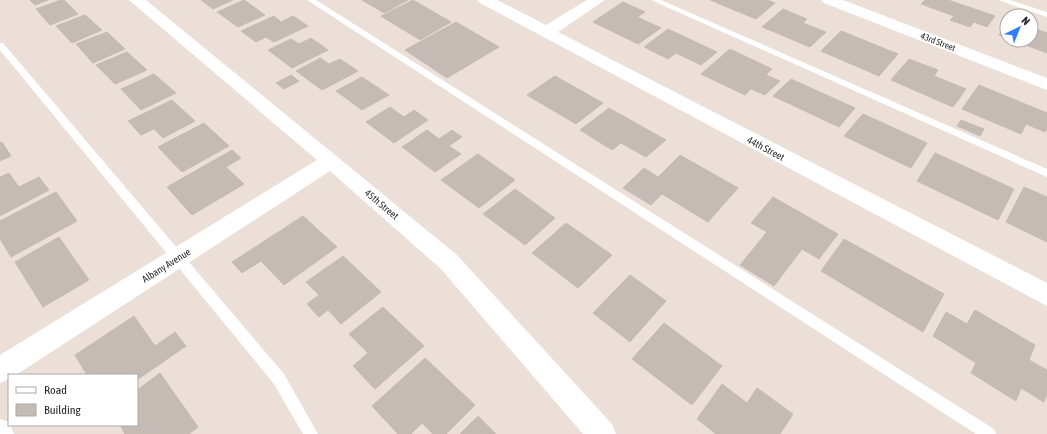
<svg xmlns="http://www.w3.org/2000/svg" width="1047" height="434" viewBox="0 0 1047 434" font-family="'Asap Condensed',sans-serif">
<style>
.building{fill:#c3bbb4;stroke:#c7bbb2}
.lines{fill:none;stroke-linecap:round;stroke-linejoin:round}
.service{fill:#fff;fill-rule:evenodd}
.minor{fill:#fff;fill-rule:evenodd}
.labels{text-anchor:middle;stroke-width:4;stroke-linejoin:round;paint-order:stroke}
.far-street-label{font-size:9px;fill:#282828;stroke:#fff}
.street-label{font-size:10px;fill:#282828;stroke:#fff}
</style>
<rect width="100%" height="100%" fill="#ecdfd8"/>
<path class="building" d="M 30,0 L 48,0 L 35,5 Z
M 61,0 L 64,0 L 78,14 L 50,25 L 36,9 Z
M 201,0 L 233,0 L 213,9 Z
M 244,0 L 265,15 L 238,27 L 217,12 Z
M 362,0 L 408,0 L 384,13 Z
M 413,0 L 451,22 L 420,40 L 381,16 Z
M 710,0 L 767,0 L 775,3 L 756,19 Z
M 925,0 L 948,0 L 995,16 L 987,27 L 974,22 L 970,27 L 950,20 L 954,16 L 921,4 Z
M 623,2 L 645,12 L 637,17 L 661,28 L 638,44 L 593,22 Z
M 783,9 L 807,19 L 803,23 L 826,32 L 810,47 L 762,27 Z
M 85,15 L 102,30 L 72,43 L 56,26 Z
M 274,16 L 281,22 L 293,16 L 308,26 L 274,42 L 266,37 L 256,42 L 241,31 Z
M 456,22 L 499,47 L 447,78 L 405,50 Z
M 1007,24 L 1007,38 L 999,35 Z
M 1031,27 L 1047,33 L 1047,53 L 1012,40 L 1031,40 Z
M 668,29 L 717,52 L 701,65 L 676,53 L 668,59 L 644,47 Z
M 841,31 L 898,54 L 879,76 L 821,51 Z
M 107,32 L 125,49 L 93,63 L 76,44 Z
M 311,38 L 328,50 L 292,68 L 268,50 L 291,39 L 299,44 Z
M 730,49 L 772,69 L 766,75 L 780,81 L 765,95 L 751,89 L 745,95 L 701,74 Z
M 127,52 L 147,70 L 115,84 L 96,65 Z
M 320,58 L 329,64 L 340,59 L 358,71 L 322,90 L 296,71 Z
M 909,59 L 938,70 L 934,76 L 966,89 L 953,107 L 891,80 Z
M 154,74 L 176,93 L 141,110 L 121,89 Z
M 291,75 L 299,81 L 284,89 L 276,83 Z
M 555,76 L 603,103 L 576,124 L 527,95 Z
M 362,77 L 389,95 L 362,110 L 336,91 Z
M 791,79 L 855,108 L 839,127 L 773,96 Z
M 979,85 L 1047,113 L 1047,128 L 1045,132 L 1026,124 L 1021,134 L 962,109 Z
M 172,100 L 195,121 L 163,138 L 154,129 L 141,135 L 128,121 Z
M 390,107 L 404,117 L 414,110 L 428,120 L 394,143 L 366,122 Z
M 609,108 L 666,140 L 646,157 L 621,143 L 612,150 L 580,130 Z
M 863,114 L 927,143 L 911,168 L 844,136 Z
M 961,120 L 984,129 L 980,136 L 957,126 Z
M 204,123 L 229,146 L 182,172 L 158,147 Z
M 427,130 L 439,139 L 452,130 L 462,137 L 449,146 L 461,154 L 435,172 L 402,147 Z
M 2,142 L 11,156 L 0,161 L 0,143 Z
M 232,150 L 241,158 L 226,167 L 244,184 L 192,215 L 167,187 Z
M 935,153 L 1014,189 L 998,220 L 917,181 Z
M 478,154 L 515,180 L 479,208 L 441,180 Z
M 680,155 L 738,188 L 708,222 L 662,194 L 651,205 L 623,188 L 644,168 L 658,177 Z
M 9,173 L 19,187 L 39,177 L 49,190 L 0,216 L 0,177 Z
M 1024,187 L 1047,197 L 1047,242 L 1006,222 Z
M 515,189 L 555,218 L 525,245 L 483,214 Z
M 56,192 L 77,221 L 11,257 L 0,239 L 0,221 Z
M 773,197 L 838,234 L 819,259 L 802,249 L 774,286 L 740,265 L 767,232 L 751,223 Z
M 303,216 L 337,247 L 284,285 L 261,261 L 242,273 L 232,262 Z
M 566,223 L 612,255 L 578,288 L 532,253 Z
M 59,237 L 89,280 L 43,307 L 15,262 Z
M 844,239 L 944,294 L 923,332 L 821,271 Z
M 343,256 L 381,292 L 341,324 L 328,310 L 319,317 L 307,304 L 319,295 L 306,282 Z
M 630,275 L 666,301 L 630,342 L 593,313 Z
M 383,307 L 424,346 L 375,389 L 353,366 L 368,353 L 349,334 Z
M 975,310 L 1035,345 L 1029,360 L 1047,370 L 1047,394 L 1044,402 L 1021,388 L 1016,401 L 971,373 L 976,363 L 933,336 L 946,312 L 967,324 Z
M 134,316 L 155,346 L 175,332 L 186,346 L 137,380 L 137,375 L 87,375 L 75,355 Z
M 664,323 L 722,366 L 692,405 L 632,359 Z
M 425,358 L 475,405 L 446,434 L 433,434 L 422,423 L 411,434 L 398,434 L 372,406 Z
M 160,373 L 198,427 L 189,434 L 125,434 L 120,425 L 137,425 L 137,390 Z
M 722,384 L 747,403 L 757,388 L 793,414 L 780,434 L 716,434 L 697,419 Z
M 478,416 L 496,434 L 460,434 Z"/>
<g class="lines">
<path class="service" d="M 307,0 L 316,0 L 994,429 L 996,434 L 976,434 Z
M 651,0 L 661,0 L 1047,169 L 1047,177 Z
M 998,0 L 1010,0 L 1047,12 L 1047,17 Z
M 0,43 L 3,43 L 284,374 L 318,434 L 303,434 L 274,384 L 0,50 Z"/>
<path class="minor" d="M 129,0 L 146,0 L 457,255 L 612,424 L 616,434 L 583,434 L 441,269 L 330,171 L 16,375 L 9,375 L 9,379 L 0,383 L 0,355 L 317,160 Z
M 477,0 L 497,0 L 546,25 L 587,0 L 605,0 L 558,32 L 1047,283 L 1047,306 L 480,3 Z
M 821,0 L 843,0 L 1047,78 L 1047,90 L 824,3 Z
M 0,419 L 9,422 L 14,434 L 0,434 Z"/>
</g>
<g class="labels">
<g class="far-street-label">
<text transform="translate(938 42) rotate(21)" y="3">43rd Street</text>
</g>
<g class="street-label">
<text transform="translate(766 148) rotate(28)" y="4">44th Street</text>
<text transform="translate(382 204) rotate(40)" y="4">45th Street</text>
<text transform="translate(166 265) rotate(-32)" y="4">Albany Avenue</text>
</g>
</g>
<rect x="8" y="374" width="130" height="52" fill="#ffffff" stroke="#a9a9a9"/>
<rect x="16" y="387" width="20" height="6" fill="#ffffff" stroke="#a9a9a9"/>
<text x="44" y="394" font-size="12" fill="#282828">Road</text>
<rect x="16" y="404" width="20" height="12" fill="#c3bbb4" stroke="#a9a9a9"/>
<text x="44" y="414" font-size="12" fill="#282828">Building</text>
<g transform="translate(1019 28) rotate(43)"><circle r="19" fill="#ffffff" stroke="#a9a9a9"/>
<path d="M0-3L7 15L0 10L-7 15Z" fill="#3280ff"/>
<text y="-6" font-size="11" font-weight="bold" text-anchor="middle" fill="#282828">N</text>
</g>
</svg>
